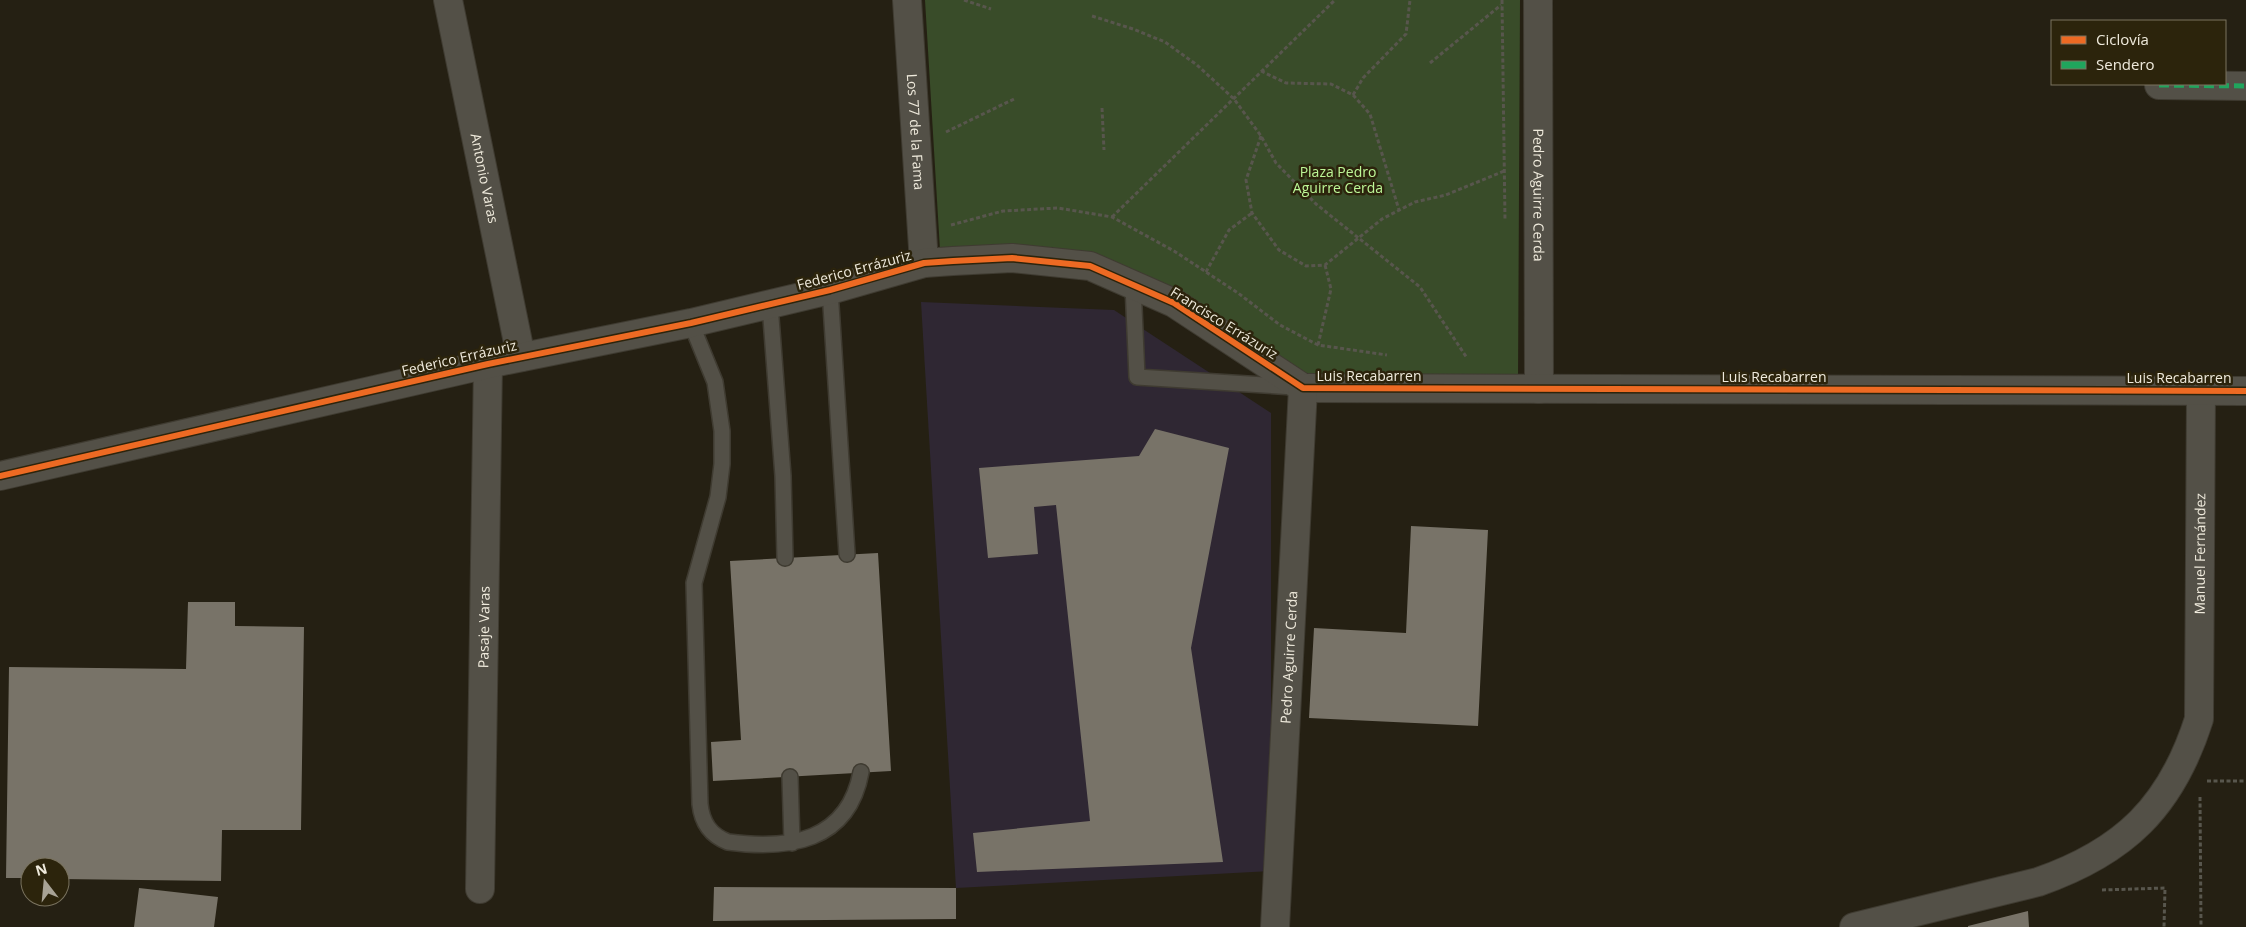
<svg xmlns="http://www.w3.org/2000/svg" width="2246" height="927" viewBox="0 0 2246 927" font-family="'Open Sans',sans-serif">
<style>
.education{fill:#2f2733}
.green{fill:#394c29}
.building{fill:#787368}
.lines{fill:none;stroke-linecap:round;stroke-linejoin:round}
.service-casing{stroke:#3f3b31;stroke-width:18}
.minor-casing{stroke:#3f3b31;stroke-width:30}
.tertiary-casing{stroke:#3f3b31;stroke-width:30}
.path{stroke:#58564d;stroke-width:3;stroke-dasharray:4 2.5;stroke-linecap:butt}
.service{stroke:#535047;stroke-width:15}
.minor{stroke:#535047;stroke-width:28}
.tertiary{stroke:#535047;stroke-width:28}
.quiet{stroke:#20a55d;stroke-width:5;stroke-dasharray:10 5;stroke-linecap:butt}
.cycleway-casing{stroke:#2c240c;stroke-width:9}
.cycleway{stroke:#ed6a23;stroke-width:6}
.labels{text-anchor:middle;stroke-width:5;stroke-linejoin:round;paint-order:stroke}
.street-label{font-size:14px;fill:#efeadc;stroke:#2c240c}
.park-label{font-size:14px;fill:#bdf797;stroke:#2c240c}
</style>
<rect width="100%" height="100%" fill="#252013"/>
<path class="education" d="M 921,302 L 1114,310 L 1271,413 L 1271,871 L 956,888 Z"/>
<path class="green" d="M 925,0 L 1520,0 L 1518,382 L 1309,377 L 1180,292 L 940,250 Z"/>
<path class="building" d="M 1155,429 L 1229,448 L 1191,648 L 1223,862 L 977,872 L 973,833 L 1090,821 L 1056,505 L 1034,507 L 1038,554 L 988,558 L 979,468 L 1139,456 Z
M 1411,526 L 1488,530 L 1478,726 L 1309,718 L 1314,628 L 1406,633 Z
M 878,553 L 891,771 L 713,781 L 711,742 L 741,740 L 730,561 Z
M 188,602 L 235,602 L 235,626 L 304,627 L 301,830 L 222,830 L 221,881 L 60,879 L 60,867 L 30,867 L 30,878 L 6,878 L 9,667 L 186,669 Z
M 714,887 L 956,888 L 956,919 L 713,921 Z
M 139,888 L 218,897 L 214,927 L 134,927 Z
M 2028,911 L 2029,927 L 1968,927 L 1968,926 Z"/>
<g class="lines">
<g class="service-casing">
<path id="service" d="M 1133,285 L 1137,377 L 1294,387
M 830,290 L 847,554
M 770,305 L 783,476 L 785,558
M 691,323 L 715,382 L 722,431 L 722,464 L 718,497 L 694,583 L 700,804 C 702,823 710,835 728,842 C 789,850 848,842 861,772
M 790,777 L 792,843"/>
</g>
<g class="minor-casing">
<g id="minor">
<path id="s1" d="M 448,0 L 521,357"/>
<path id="s2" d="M 907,0 L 924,263"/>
<path id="s3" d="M 1538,0 L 1539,389"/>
<path d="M 2159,85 L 2246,86"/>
<path id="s4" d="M 480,889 L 488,364"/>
<path id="s5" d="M 1854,927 L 2038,882 C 2124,852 2171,807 2199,719 L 2201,391"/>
</g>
</g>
<g class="tertiary-casing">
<g id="tertiary">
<path d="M 1303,388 L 2246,391"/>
<path d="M 0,476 L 488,364 L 691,323 L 830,290 L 924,263 L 953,261 L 1012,258 L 1090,266 L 1174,303 L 1303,388"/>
<path id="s6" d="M 1275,927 L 1303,388"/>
</g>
</g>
<path class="path" d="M 964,0 L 991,9
M 1502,0 L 1505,220
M 1092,16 L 1133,29 L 1165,42 L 1197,65 L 1234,99 L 1261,136 L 1276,163 L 1316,204 L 1420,287 L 1467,358
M 1430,63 L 1501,5
M 1261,71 L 1286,83 L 1331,84 L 1353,95 L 1370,114 L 1399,210
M 1353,95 L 1363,78 L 1406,34 L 1410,0
M 1102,108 L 1104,150
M 946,132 L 1014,99
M 1261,136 L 1246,180 L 1252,213 L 1279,250 L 1306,266 L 1325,265 L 1382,219 L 1415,202 L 1446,195 L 1504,171
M 1112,217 L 1335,0
M 951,225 L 1003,211 L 1058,208 L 1112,217 L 1174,251 L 1238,293 L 1280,325 L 1318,345 L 1387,355
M 1206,272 L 1229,230 L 1252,213
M 1318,345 L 1331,289 L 1325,265
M 2207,781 L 2246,781
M 2200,797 L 2201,927
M 2102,890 L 2165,888 L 2164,927"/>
<use href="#service" class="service"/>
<use href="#minor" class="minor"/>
<use href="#tertiary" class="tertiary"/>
<path class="quiet" d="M 2159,85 L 2246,86"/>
<g class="cycleway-casing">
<path id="cycleway" d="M 0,476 L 488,364 L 691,323 L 830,290 L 924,263 L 953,261 L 1012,258 L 1090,266 L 1174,303 L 1303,388 L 2246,391"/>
</g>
<use href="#cycleway" class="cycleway"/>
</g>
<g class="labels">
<g class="street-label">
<text dy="5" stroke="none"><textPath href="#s2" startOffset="132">Los 77 de la Fama</textPath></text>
<text dy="5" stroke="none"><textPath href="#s1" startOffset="182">Antonio Varas</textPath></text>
<text dy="5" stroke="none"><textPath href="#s3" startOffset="195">Pedro Aguirre Cerda</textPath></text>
<text transform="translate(854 270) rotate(-15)" y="5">Federico Errázuriz</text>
<text transform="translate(1224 323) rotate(32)" y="5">Francisco Errázuriz</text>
<text transform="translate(459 358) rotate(-13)" y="5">Federico Errázuriz</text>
<text x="1369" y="381">Luis Recabarren</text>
<text x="1774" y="382">Luis Recabarren</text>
<text x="2179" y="383">Luis Recabarren</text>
<text dy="5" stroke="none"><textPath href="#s5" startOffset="594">Manuel Fernández</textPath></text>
<text dy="5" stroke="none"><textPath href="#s4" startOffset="262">Pasaje Varas</textPath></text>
<text dy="5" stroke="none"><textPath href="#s6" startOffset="270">Pedro Aguirre Cerda</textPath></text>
</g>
<g class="park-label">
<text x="1338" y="177">Plaza Pedro<tspan x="1338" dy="16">Aguirre Cerda</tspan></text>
</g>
</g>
<rect x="2051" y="20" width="175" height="65" fill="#2c240c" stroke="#7a735f"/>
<rect x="2061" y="36" width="25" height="8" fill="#ed6a23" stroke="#7a735f"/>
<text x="2096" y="45" font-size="15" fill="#efeadc">Ciclovía</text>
<rect x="2061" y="61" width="25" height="8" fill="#20a55d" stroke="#7a735f"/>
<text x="2096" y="70" font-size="15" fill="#efeadc">Sendero</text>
<g transform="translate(45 882) rotate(344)"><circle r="24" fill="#2c240c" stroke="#7a735f"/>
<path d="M0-4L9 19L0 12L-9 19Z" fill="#a8a396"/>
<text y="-8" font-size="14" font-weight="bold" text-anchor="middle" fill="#efeadc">N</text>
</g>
</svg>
